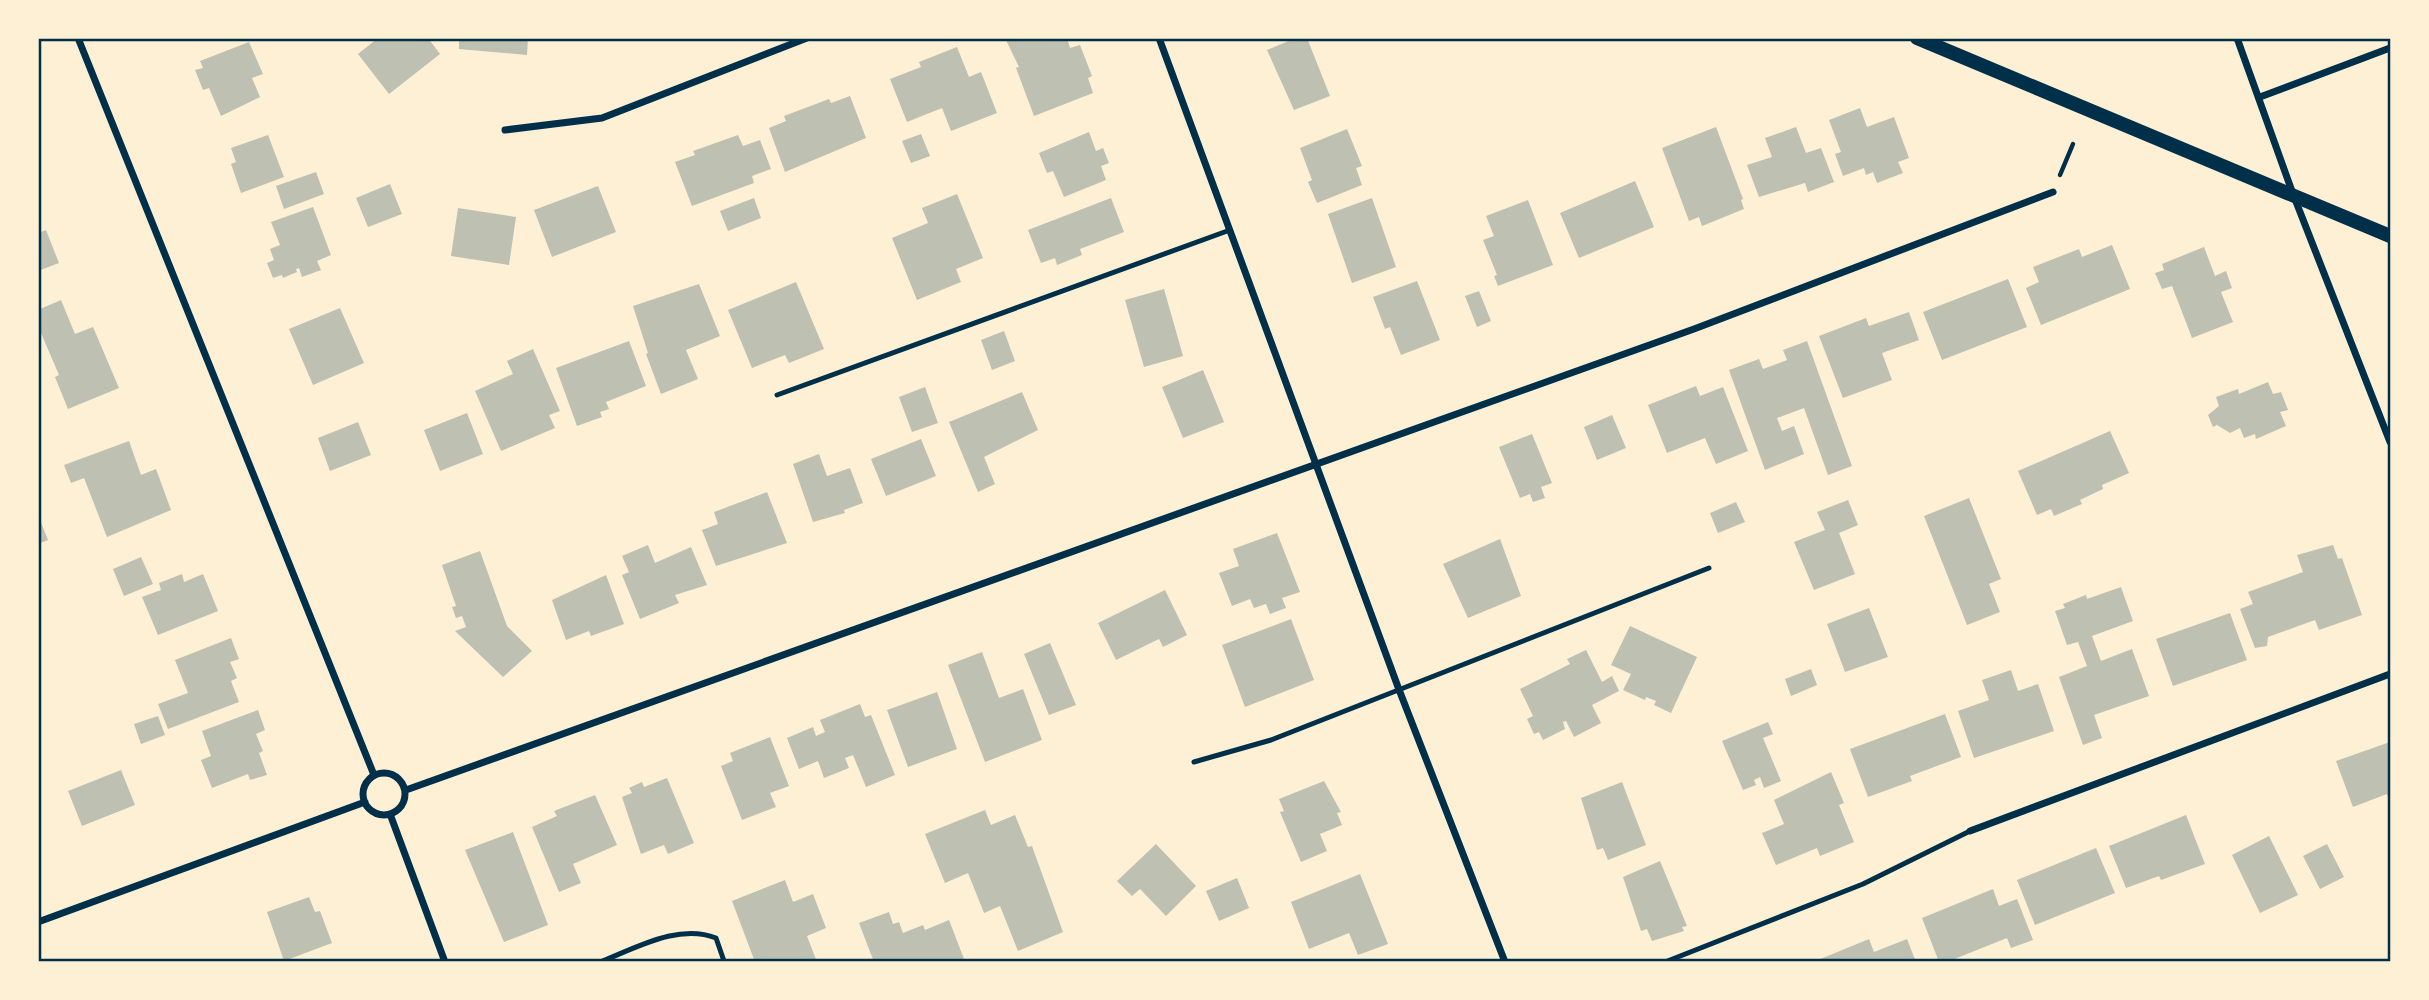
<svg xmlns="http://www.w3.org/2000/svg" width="2429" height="1000" viewBox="0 0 2429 1000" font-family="'Archivo Narrow',sans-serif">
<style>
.building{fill:#bec0b2}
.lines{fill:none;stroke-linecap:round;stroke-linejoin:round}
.path{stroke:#003049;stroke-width:4.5}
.service{stroke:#003049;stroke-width:5}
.minor{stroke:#003049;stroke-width:7}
.secondary{stroke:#003049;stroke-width:14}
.neatline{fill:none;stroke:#003049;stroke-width:2.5}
</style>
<rect width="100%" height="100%" fill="#fdf0d5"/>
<path class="building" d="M 378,38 L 428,38 L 440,54 L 389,94 L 358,54 Z
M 459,38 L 528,38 L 527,55 L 459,49 Z
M 1005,38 L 1067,38 L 1070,48 L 1080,45 L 1092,76 L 1088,78 L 1093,93 L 1034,116 L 1016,68 L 1019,67 Z
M 1296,38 L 1307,38 L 1330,96 L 1294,110 L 1267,50 Z
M 249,42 L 263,74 L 252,78 L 260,97 L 221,116 L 209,88 L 203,90 L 195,70 L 203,68 L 200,61 Z
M 957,47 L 969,77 L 981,72 L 997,113 L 951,131 L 942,108 L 907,122 L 890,79 L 921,67 L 919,62 Z
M 850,96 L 866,138 L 785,172 L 769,128 L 786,121 L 784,116 L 829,99 L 831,103 Z
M 1860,108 L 1867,127 L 1894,117 L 1909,158 L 1898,162 L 1903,173 L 1877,183 L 1873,172 L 1866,175 L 1864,168 L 1843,176 L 1835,154 L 1841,152 L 1829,120 Z
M 1716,127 L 1743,199 L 1741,200 L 1744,209 L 1702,226 L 1699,217 L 1689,221 L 1662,148 Z
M 1796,127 L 1806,153 L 1821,148 L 1834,182 L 1808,192 L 1805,183 L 1759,197 L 1747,165 L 1772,157 L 1765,138 Z
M 1347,129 L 1362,166 L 1356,168 L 1362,185 L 1317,203 L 1308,182 L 1312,180 L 1300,148 Z
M 1089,132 L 1096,151 L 1103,148 L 1109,163 L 1101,166 L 1106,180 L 1064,197 L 1053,171 L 1047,173 L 1039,153 Z
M 921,134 L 930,156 L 911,163 L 902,141 Z
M 268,135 L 284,177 L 241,193 L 231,164 L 236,162 L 231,148 Z
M 738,135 L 743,146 L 760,140 L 771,169 L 752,176 L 754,183 L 692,206 L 675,162 L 695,155 L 693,151 Z
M 316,172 L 324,194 L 284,209 L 276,186 Z
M 1635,181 L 1654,227 L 1579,258 L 1560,213 Z
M 390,184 L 402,214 L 368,227 L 356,198 Z
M 598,186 L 616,232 L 552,257 L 534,210 Z
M 957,194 L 983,258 L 956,269 L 961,282 L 917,300 L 892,238 L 928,223 L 922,208 Z
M 754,198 L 761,218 L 728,231 L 720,211 Z
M 1111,198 L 1124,232 L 1080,249 L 1082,255 L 1057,265 L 1055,258 L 1041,263 L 1028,230 Z
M 1372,198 L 1396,267 L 1352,283 L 1328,214 Z
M 1528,200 L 1553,265 L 1498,286 L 1494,276 L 1497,275 L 1483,240 L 1494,236 L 1486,216 Z
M 313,207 L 331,255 L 317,261 L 321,270 L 302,277 L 299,268 L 296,269 L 297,272 L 283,278 L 282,275 L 273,278 L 267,263 L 274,260 L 270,249 L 280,245 L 271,222 Z
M 458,208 L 516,217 L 509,265 L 451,256 Z
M 46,230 L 59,263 L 38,271 L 38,233 Z
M 2112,245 L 2130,289 L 2041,325 L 2026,288 L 2039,282 L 2033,267 L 2079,249 L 2082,257 Z
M 2204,247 L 2215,276 L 2226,271 L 2232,288 L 2221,292 L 2233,322 L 2192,338 L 2172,286 L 2162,289 L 2155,273 L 2164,270 L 2162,264 Z
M 2008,279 L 2027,327 L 1942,360 L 1923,312 Z
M 1417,281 L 1440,340 L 1401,355 L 1390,327 L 1385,329 L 1373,297 Z
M 796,282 L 824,349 L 789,363 L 785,355 L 752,368 L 728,310 Z
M 699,284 L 720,336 L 686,350 L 698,379 L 661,394 L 646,354 L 648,353 L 633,306 Z
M 1164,289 L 1183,356 L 1144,367 L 1125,300 Z
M 1479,291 L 1491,321 L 1477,327 L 1465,296 Z
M 61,300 L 75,334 L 93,327 L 119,388 L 68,409 L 55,377 L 59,375 L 38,326 L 38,310 Z
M 340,308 L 364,363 L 313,385 L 289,329 Z
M 1909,312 L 1919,340 L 1882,353 L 1892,380 L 1843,398 L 1819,336 L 1866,318 L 1869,326 Z
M 1004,331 L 1015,361 L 992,370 L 981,340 Z
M 629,341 L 646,386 L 606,402 L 609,409 L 600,412 L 602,417 L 577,426 L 556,368 Z
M 1807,341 L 1852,466 L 1828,475 L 1804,408 L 1777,418 L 1782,431 L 1794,426 L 1804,454 L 1765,470 L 1729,370 L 1759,359 L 1763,369 L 1787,360 L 1783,350 Z
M 533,349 L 560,411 L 549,415 L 555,428 L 501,451 L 475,391 L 513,374 L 507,361 Z
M 1203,370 L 1224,422 L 1183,438 L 1162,387 Z
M 2268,382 L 2273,394 L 2281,392 L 2288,410 L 2280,412 L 2286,426 L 2256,439 L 2255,434 L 2244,438 L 2240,428 L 2230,433 L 2217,425 L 2213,427 L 2208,415 L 2219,406 L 2216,397 L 2238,389 L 2239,394 Z
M 1696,386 L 1700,396 L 1723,387 L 1748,451 L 1716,464 L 1705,438 L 1667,453 L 1648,405 Z
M 925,387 L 938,423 L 912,432 L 899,397 Z
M 1022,392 L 1038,430 L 984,457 L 995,484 L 978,492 L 949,422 Z
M 467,413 L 483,454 L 440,471 L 424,430 Z
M 1612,415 L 1626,448 L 1597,460 L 1584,427 Z
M 358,422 L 371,455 L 330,471 L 318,438 Z
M 2110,431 L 2129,473 L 2102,485 L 2103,489 L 2080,500 L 2082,504 L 2054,516 L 2051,509 L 2037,515 L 2018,471 Z
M 1532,434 L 1552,483 L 1541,487 L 1545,498 L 1533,502 L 1530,494 L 1520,498 L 1499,447 Z
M 921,439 L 936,476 L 886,496 L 871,459 Z
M 129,441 L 141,475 L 156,469 L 171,510 L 107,537 L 84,478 L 71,483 L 64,465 Z
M 819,454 L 827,476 L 850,468 L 863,503 L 844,510 L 845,513 L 813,522 L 793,464 Z
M 767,492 L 787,543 L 716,566 L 702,530 L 718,524 L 714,512 Z
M 1969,498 L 2001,579 L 1989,584 L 2000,612 L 1967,625 L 1924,516 Z
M 1848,500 L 1858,525 L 1839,533 L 1855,574 L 1814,590 L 1794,542 L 1825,530 L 1817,512 Z
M 1736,502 L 1745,522 L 1718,533 L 1710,513 Z
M 38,515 L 48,540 L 38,544 Z
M 1277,533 L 1300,592 L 1282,598 L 1286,608 L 1270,614 L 1266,604 L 1254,608 L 1250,599 L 1232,606 L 1219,573 L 1239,566 L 1233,549 Z
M 1500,539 L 1521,596 L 1468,618 L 1443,564 Z
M 648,545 L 655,563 L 691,547 L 707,585 L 675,595 L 679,603 L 640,619 L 622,575 L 629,572 L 622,556 Z
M 2333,545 L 2338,559 L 2342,558 L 2362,615 L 2319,630 L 2315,620 L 2268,637 L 2267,646 L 2255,648 L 2240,609 L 2253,604 L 2248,592 L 2303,572 L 2297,555 Z
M 480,551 L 507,626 L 532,651 L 503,677 L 455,631 L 466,627 L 462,616 L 456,618 L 452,607 L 456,606 L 442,565 Z
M 141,557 L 153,584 L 124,596 L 113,569 Z
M 182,574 L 184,582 L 203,574 L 218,611 L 158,635 L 142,597 L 161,590 L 159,583 Z
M 606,575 L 624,624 L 591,636 L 589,631 L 566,640 L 552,600 Z
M 2121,587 L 2133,621 L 2092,636 L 2101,661 L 2132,649 L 2149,696 L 2094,715 L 2102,738 L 2083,745 L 2059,677 L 2087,666 L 2078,642 L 2067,645 L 2055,611 L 2065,608 L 2063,604 L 2086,595 L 2087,599 Z
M 1165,590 L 1187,635 L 1163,647 L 1159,639 L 1116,660 L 1098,623 Z
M 1869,608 L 1888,657 L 1845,672 L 1827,624 Z
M 2230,613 L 2247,660 L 2173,686 L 2156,639 Z
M 1291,619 L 1314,680 L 1245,707 L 1222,645 Z
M 1630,626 L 1697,657 L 1671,713 L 1654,705 L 1656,701 L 1646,697 L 1645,700 L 1623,690 L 1631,674 L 1611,665 Z
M 231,638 L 239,659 L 230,662 L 237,678 L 231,681 L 239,702 L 168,729 L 158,704 L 188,693 L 175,660 Z
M 1050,643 L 1076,705 L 1049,715 L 1024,654 Z
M 1586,650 L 1602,682 L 1612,676 L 1619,691 L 1592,705 L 1601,723 L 1574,737 L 1566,721 L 1563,722 L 1565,729 L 1543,740 L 1539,732 L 1534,734 L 1527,719 L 1533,716 L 1520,689 L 1570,664 L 1567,659 Z
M 982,652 L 999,698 L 1023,689 L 1042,740 L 985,762 L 948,665 Z
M 1811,669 L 1817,685 L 1791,696 L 1785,679 Z
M 2011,670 L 2018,691 L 2038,684 L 2054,731 L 1974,758 L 1958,711 L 1989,700 L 1982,680 Z
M 937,692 L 957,749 L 908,767 L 887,710 Z
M 860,704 L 865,717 L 871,715 L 895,775 L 866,787 L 853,755 L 845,758 L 849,768 L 824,778 L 818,761 L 799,769 L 787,738 L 813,727 L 816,736 L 825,732 L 820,720 Z
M 258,710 L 265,730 L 256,734 L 263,751 L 259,753 L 267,775 L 250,780 L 248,774 L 212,788 L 201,760 L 211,756 L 202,731 Z
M 1945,714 L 1961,757 L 1910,776 L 1912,781 L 1868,797 L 1850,749 Z
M 158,716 L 165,735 L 141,744 L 134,724 Z
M 1768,722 L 1773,734 L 1763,738 L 1781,781 L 1764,788 L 1760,777 L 1754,780 L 1756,785 L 1743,790 L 1722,741 Z
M 770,737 L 789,786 L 770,793 L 776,807 L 742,820 L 721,766 L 733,761 L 730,753 Z
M 2390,742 L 2390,803 L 2387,794 L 2353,807 L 2336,761 Z
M 121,770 L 135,805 L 82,826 L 68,791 Z
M 1831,772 L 1844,803 L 1839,805 L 1854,842 L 1820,856 L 1817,848 L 1776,865 L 1762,833 L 1784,824 L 1774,800 Z
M 667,778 L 694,843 L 668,854 L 664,845 L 641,854 L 622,797 L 632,793 L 629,788 L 642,782 L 644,787 Z
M 1324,781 L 1341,812 L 1337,813 L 1342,825 L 1320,834 L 1327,851 L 1301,862 L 1280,812 L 1284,811 L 1279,799 Z
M 1622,782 L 1646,845 L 1608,860 L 1603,848 L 1597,850 L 1581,798 Z
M 595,795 L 617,845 L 573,864 L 581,883 L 559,892 L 532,827 L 557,816 L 554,811 Z
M 985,810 L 991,825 L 1015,815 L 1028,847 L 1032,846 L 1063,932 L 1018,951 L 1000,906 L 984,913 L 968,873 L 945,883 L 925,834 Z
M 2186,815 L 2205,864 L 2161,880 L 2159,876 L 2126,888 L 2109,846 Z
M 513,832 L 548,925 L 504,942 L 465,850 Z
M 2269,836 L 2298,895 L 2260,913 L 2232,855 Z
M 1156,844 L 1196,886 L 1166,916 L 1140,889 L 1132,896 L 1117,881 Z
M 2327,844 L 2344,877 L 2320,889 L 2303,856 Z
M 2096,848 L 2115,893 L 2035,925 L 2017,880 Z
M 1660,861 L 1687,926 L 1682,927 L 1684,931 L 1652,941 L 1647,929 L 1641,931 L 1623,877 Z
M 1360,874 L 1388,944 L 1358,955 L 1349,933 L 1309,949 L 1291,902 Z
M 1237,878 L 1249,908 L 1219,921 L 1206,891 Z
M 785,880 L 793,902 L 813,894 L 826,928 L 807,936 L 817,962 L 755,962 L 732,901 Z
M 1993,889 L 1999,906 L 2017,899 L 2033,940 L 2011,948 L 2007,938 L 1947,962 L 1939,962 L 1922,918 Z
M 309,897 L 315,912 L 320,911 L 332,943 L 284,961 L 267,912 Z
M 889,912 L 893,924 L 899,922 L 903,933 L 923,925 L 925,930 L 949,920 L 964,959 L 874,962 L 859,923 Z
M 1869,939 L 1874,952 L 1907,939 L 1916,962 L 1813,962 Z"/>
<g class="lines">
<path class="path" d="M 2060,175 L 2073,144"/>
<path class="service" d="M 777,395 L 1230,230
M 1194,762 L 1271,740 L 1709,568
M 600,962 C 636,948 679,923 716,938 L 724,961
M 1665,962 L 1863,884 L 1970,831"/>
<path class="minor" d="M 78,38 L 374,775
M 1159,38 L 1398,687 L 1505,962
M 2237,38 L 2293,194 L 2390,442
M 2260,97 L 2390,48
M 505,130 L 602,118 L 807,38
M363 794a21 21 0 1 1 42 0a21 21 0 1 1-42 0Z
M 406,790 L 1694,329 L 2053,192
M 390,814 L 445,962
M 1970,831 L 2390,674
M 38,922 L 365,802"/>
<path class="secondary" d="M 1917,38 L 2390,236"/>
</g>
<rect width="2429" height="1000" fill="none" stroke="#fdf0d5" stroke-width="80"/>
<rect x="40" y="40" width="2349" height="920" class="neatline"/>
</svg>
